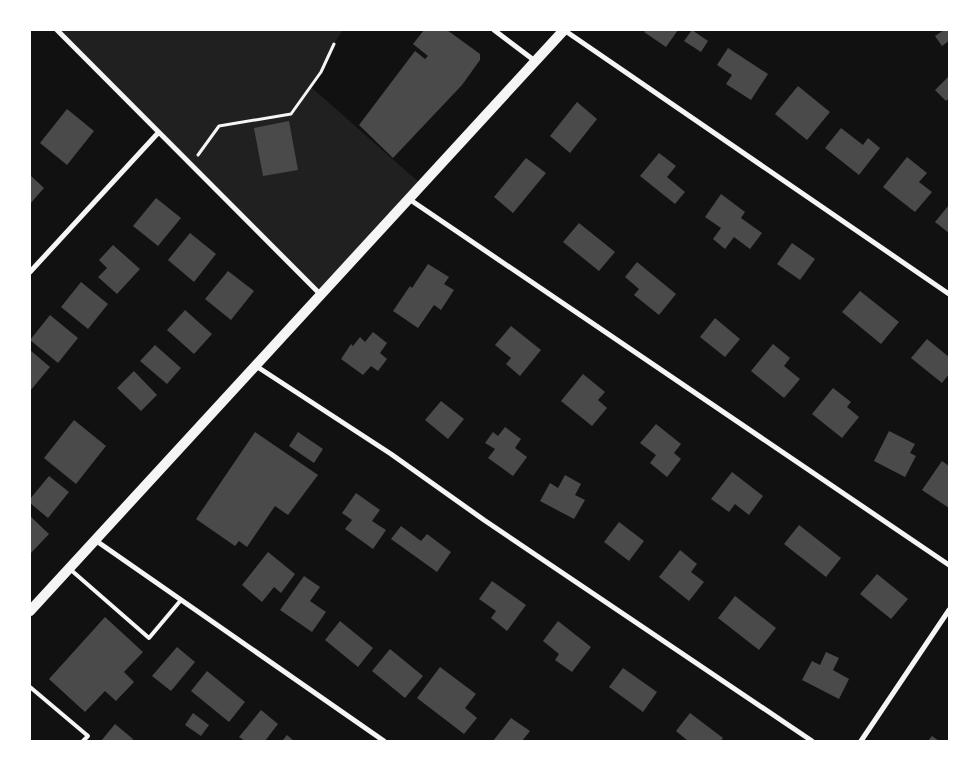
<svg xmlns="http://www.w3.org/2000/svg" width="979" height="771" viewBox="0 0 979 771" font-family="'IBM Plex Serif',serif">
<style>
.green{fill:#202020}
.building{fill:#4a4a4a}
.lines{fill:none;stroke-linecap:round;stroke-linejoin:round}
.path{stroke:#f5f5f5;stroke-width:3}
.service{stroke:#f5f5f5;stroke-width:4}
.minor{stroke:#f5f5f5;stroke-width:5}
.secondary{stroke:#f5f5f5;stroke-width:10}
</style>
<rect width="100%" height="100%" fill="#111"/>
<path class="green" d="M 57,30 L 343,30 C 330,48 323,68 311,87 L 422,185 L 321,295 Z"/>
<path class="building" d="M 424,30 L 447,30 L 480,54 L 480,60 L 462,85 L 393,158 L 359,125 L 415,51 L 425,59 L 428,56 L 413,44 Z
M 646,30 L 678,30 L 666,47 L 644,32 Z
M 692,30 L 708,41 L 701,52 L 684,41 Z
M 944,30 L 949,30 L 949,41 L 942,46 L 935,36 Z
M 728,48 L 768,74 L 751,100 L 726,84 L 732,75 L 717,65 Z
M 949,76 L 949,98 L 946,101 L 935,90 Z
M 798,86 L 830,112 L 807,140 L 775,114 Z
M 577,102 L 597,119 L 570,153 L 550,136 Z
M 67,109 L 94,131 L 67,165 L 40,143 Z
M 289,121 L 298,170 L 263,176 L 254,128 Z
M 841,128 L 863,145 L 868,138 L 880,148 L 859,175 L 825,148 Z
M 659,153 L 676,166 L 667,177 L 685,192 L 675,204 L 640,176 Z
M 907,157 L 927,173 L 919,182 L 932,192 L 915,212 L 883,187 Z
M 526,158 L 546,173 L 513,213 L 494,197 Z
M 30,175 L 44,188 L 30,204 Z
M 721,194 L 745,212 L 741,218 L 762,233 L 750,249 L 734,237 L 725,249 L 713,239 L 721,228 L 705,217 Z
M 156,198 L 181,218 L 158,246 L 133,226 Z
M 949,205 L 949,233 L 935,222 Z
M 579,223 L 615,252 L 599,271 L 563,242 Z
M 190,233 L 216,254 L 194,282 L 168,260 Z
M 792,243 L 815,259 L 800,280 L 777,264 Z
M 113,245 L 140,269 L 117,294 L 98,277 L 107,268 L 99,260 Z
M 637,262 L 676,294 L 659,315 L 634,295 L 639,289 L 625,277 Z
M 428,264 L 449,277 L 444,284 L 454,290 L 441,310 L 434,305 L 418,328 L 393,311 L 410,286 L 412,288 Z
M 228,271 L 254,291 L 231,320 L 205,299 Z
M 81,282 L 108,304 L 88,329 L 61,307 Z
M 860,291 L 899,322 L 881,344 L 842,312 Z
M 185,310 L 212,334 L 194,354 L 167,330 Z
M 50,315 L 78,338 L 58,363 L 30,340 Z
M 715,318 L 740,339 L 725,357 L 700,337 Z
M 511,326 L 541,350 L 520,376 L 506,364 L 511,358 L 495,345 Z
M 373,332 L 387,343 L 380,353 L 387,359 L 378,371 L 371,366 L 363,375 L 341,359 L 351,344 L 353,346 L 360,337 L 365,342 Z
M 927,339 L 949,357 L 949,374 L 942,383 L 911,358 Z
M 773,344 L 790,358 L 784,366 L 800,379 L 784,398 L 751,371 Z
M 155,345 L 181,368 L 167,384 L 140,361 Z
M 30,350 L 50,367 L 30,391 Z
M 134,371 L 157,395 L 141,411 L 117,388 Z
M 583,374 L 605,392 L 598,400 L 607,408 L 592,426 L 561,401 Z
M 833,388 L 851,402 L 847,407 L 859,417 L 842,438 L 812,414 Z
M 441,401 L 464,419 L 448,439 L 425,420 Z
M 74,420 L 106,446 L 76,484 L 44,458 Z
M 656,424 L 681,444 L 674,453 L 681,459 L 667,477 L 650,463 L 656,455 L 640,443 Z
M 505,427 L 521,439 L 515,448 L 527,457 L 513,476 L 488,458 L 495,449 L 485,443 L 493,432 L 498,436 Z
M 889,431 L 915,444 L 910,453 L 916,456 L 905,477 L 874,461 Z
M 255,432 L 318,475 L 288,515 L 275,506 L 247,547 L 239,541 L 235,546 L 196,519 Z
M 298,432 L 323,449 L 314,463 L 289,446 Z
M 942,461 L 949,466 L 949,508 L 922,490 Z
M 732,472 L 763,496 L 749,515 L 735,504 L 729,512 L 711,499 Z
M 565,475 L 581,484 L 575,495 L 585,500 L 574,519 L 540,501 L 550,483 L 558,488 Z
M 49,476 L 69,492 L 48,518 L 30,503 L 30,499 Z
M 356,493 L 380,510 L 372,521 L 386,530 L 373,549 L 345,529 L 352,520 L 342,513 Z
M 30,516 L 49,534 L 30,554 Z
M 619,522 L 644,541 L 629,561 L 604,542 Z
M 799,525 L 841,558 L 826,577 L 784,544 Z
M 401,526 L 421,541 L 427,534 L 451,552 L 437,572 L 391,539 Z
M 680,550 L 697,564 L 691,572 L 704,582 L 689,601 L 659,577 Z
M 268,552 L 295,574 L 281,593 L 274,587 L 262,602 L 242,585 Z
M 877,574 L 908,599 L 891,619 L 860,594 Z
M 304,576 L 320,587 L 310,601 L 326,612 L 312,632 L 280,610 Z
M 492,581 L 526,605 L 507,631 L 491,618 L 496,611 L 479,599 Z
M 735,596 L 776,628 L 759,650 L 718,618 Z
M 105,617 L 143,652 L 124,672 L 134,682 L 116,701 L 105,691 L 85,712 L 49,679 Z
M 340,621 L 373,648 L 358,667 L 325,640 Z
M 558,621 L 591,647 L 572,672 L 555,660 L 559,654 L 543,641 Z
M 177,647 L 195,662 L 171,691 L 152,676 Z
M 390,649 L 423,676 L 405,698 L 372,671 Z
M 826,652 L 839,658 L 833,670 L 849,679 L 839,699 L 802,680 L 812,661 L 820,665 Z
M 440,667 L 476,694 L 465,708 L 477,718 L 464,734 L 417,698 Z
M 623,668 L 657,692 L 643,712 L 609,687 Z
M 207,671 L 245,702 L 229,722 L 191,691 Z
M 261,710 L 278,724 L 265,741 L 245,741 L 239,737 Z
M 193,713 L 209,725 L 201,736 L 185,725 Z
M 690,713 L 723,738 L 721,741 L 688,741 L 676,731 Z
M 511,718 L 530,731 L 522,741 L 493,741 Z
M 115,724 L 133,739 L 132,741 L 101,741 Z
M 287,735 L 294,741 L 282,741 Z
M 932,736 L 939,741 L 928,741 Z"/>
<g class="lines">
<path class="path" d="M 198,155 L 219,126 L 291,114 L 321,72 L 334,44"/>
<path class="service" d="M 71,570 L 149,638 L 181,600
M 30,687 L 88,736 L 83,741"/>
<path class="minor" d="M 57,30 L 321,295
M 494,30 L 535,61
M 564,30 L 949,294
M 409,199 L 949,565
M 30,272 L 158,133
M 256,366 L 391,454 L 484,520 L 812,741
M 95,540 L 384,741
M 861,741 L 949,610"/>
<path class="secondary" d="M 30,611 L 564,30"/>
</g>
<rect width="979" height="771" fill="none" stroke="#ffffff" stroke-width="62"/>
</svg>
